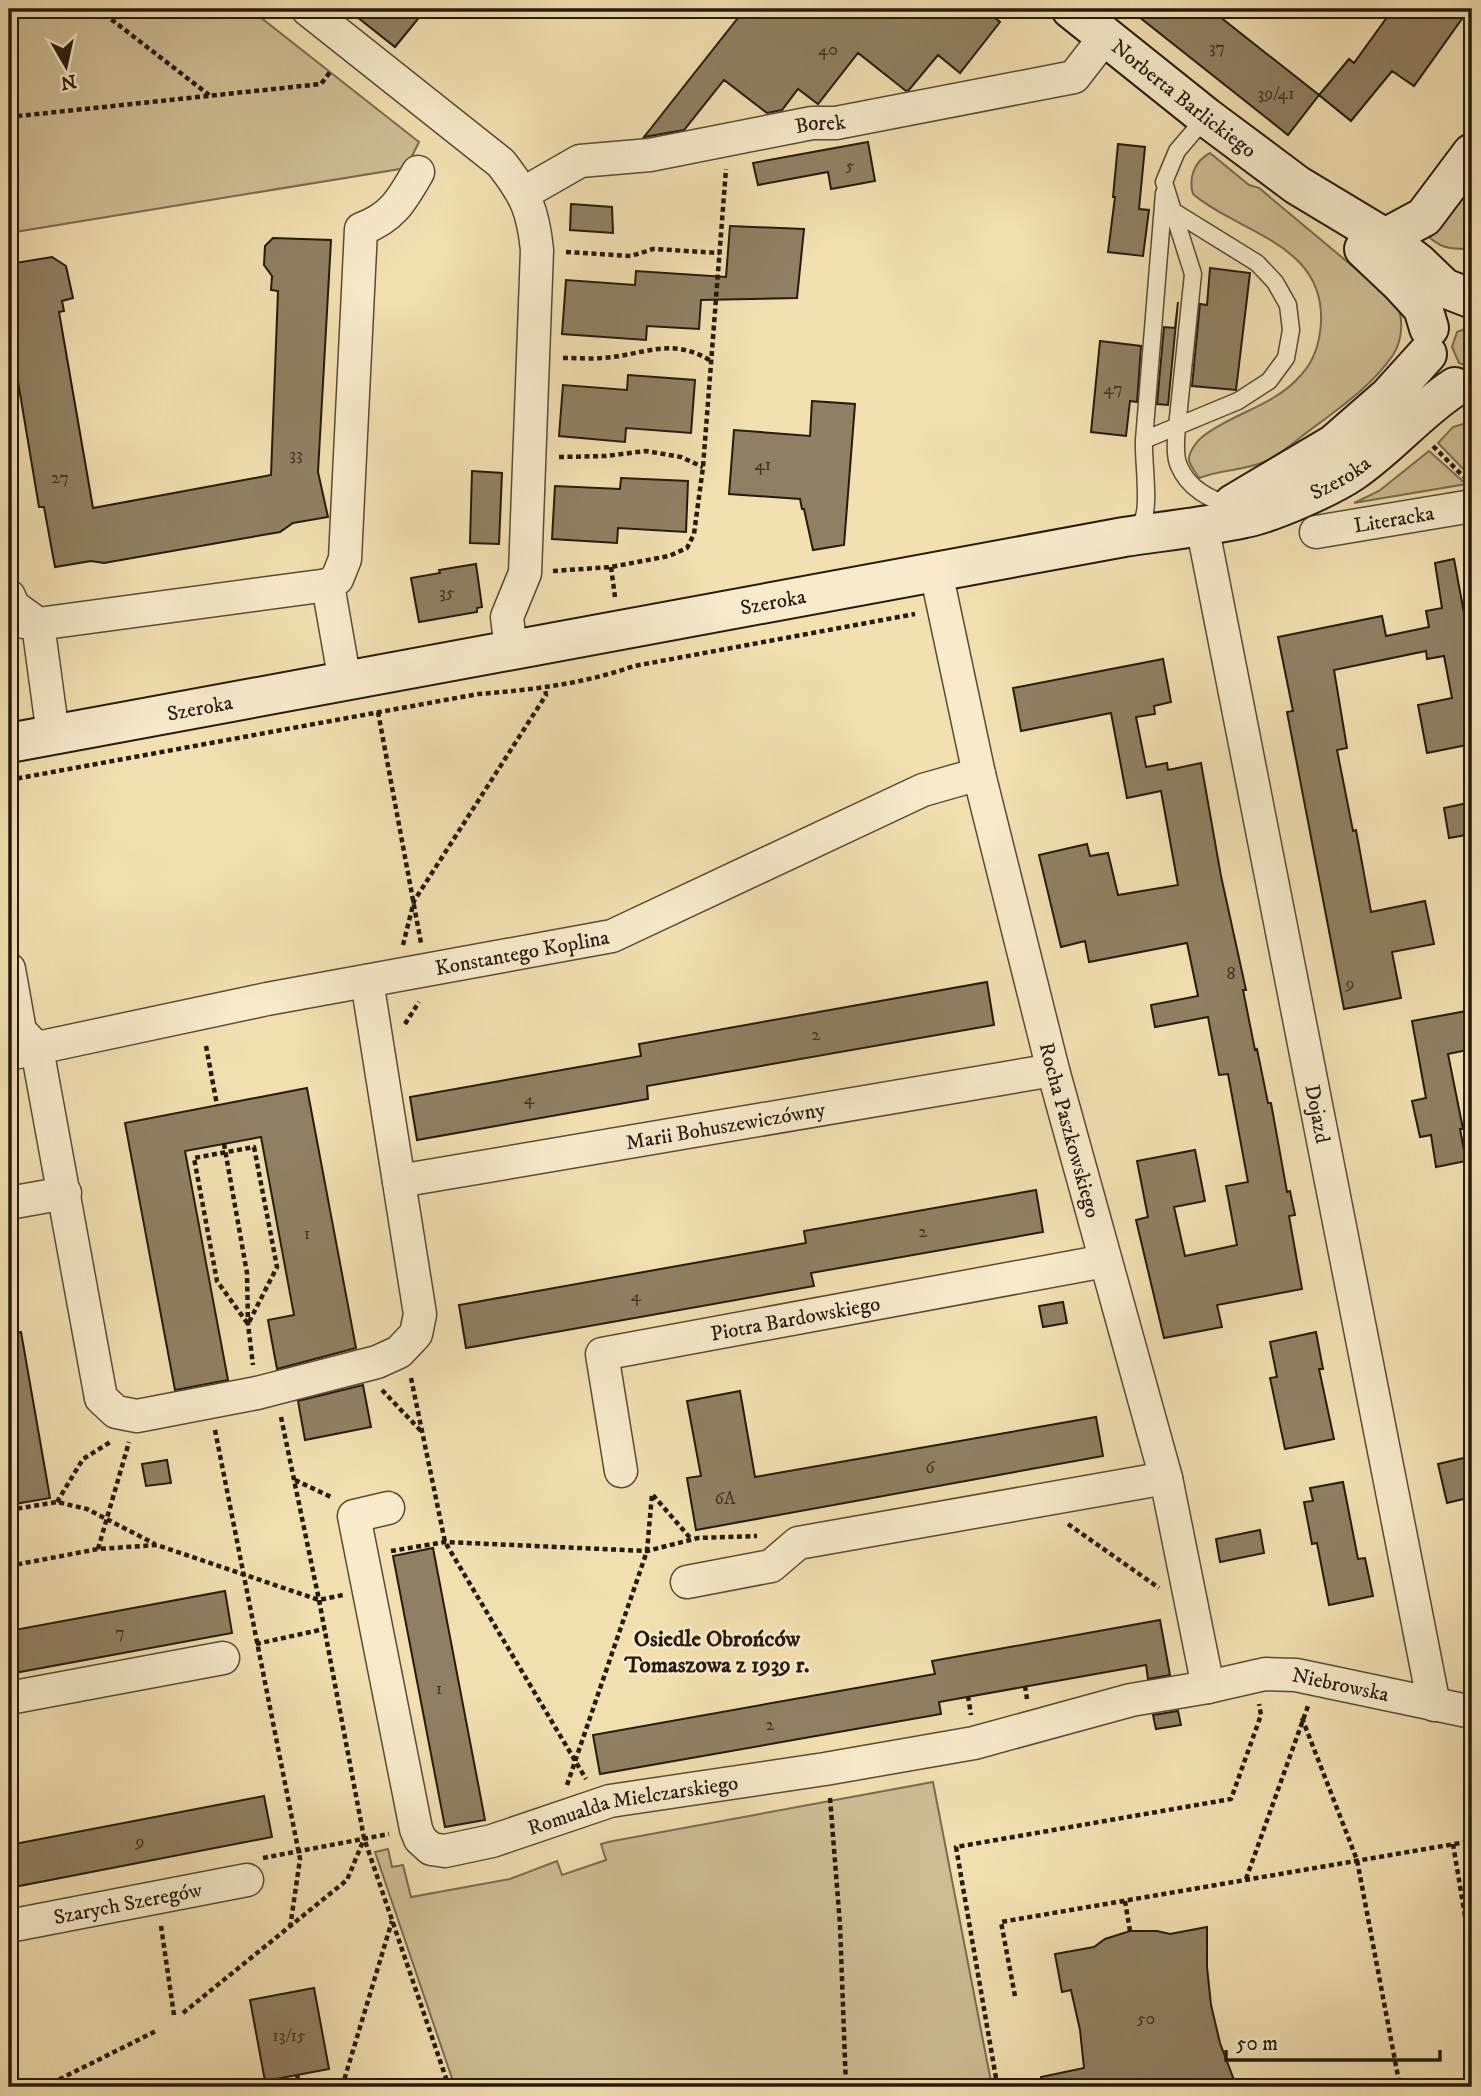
<svg xmlns="http://www.w3.org/2000/svg" width="1481" height="2096" viewBox="0 0 1481 2096" font-family="'IM FELL DW Pica',serif">
<style>
.green{fill:#cfbe95;stroke:#7a6c52;stroke-width:2}
.building{fill:#908063;stroke:#26190f;stroke-width:2}
.lines{fill:none;stroke-linecap:round;stroke-linejoin:round}
.lane-casing{stroke:#594b38;stroke-width:19}
.street-casing{stroke:#594b38;stroke-width:35}
.secondary-casing{stroke:#26190f;stroke-width:42}
.path{stroke:#26190f;stroke-width:4.5;stroke-dasharray:5 3.5;stroke-linecap:butt}
.lane{stroke:#f7ebcc;stroke-width:16}
.street{stroke:#f7ebcc;stroke-width:32}
.secondary{stroke:#f7ebcc;stroke-width:38}
.labels{text-anchor:middle;stroke-width:5;stroke-linejoin:round;paint-order:stroke}
.number-label{font-size:18px;fill:#403324}
.street-label{font-size:21px;fill:#26190f;stroke:#f7ebcc}
.neighbourhood-label{font-size:23px;font-weight:bold;fill:#26190f;stroke:#f7ebcc}
</style>
<rect width="100%" height="100%" fill="#f2e0b1"/>
<filter id="stains"><feTurbulence type="fractalNoise" baseFrequency=".00286" numOctaves="4"/><feColorMatrix values="0 0 0 0 .2 0 0 0 0 .09 0 0 0 0 .02 0 0 0 .5 -.17"/></filter>
<radialGradient id="worn" r=".72"><stop offset=".6" stop-color="#630" stop-opacity="0"/><stop offset="1" stop-color="#630" stop-opacity=".3"/></radialGradient>
<path class="green" d="M 9,9 L 250,9 L 419,142 L 406,168 L 9,233 Z
M 1210,153 L 1249,185 L 1259,188 L 1393,300 C 1405,314 1403,339 1393,355 C 1371,388 1332,413 1301,437 C 1290,445 1279,456 1266,461 C 1245,471 1221,469 1199,478 C 1196,473 1190,466 1189,460 C 1188,453 1197,441 1202,437 C 1232,413 1275,406 1301,375 C 1315,360 1320,342 1321,322 C 1322,300 1316,280 1300,263 C 1270,232 1225,221 1193,194 C 1188,177 1195,161 1210,153 Z
M 1472,170 L 1472,249 C 1447,249 1441,249 1422,231 Z
M 1472,326 L 1472,368 L 1459,363 L 1452,347 L 1457,332 Z
M 1472,421 L 1472,478 L 1438,443 L 1453,427 Z
M 1429,451 L 1466,484 L 1354,503 L 1379,491 Z
M 933,1782 L 992,2087 L 455,2087 L 375,1852 L 388,1849 L 392,1867 L 403,1865 L 411,1897 L 510,1879 L 557,1861 L 562,1875 L 606,1860 L 601,1844 L 613,1841 Z"/>
<path class="building" d="M 347,9 L 426,9 L 395,47 Z
M 745,9 L 984,9 L 1000,22 L 960,73 L 938,55 L 909,90 L 906,91 L 858,53 L 818,104 L 798,89 L 782,110 L 767,113 L 724,80 L 684,130 L 644,137 Z
M 1129,9 L 1210,9 L 1319,95 L 1288,135 Z
M 1393,9 L 1469,9 L 1414,86 L 1392,71 L 1351,121 L 1319,95 L 1349,59 L 1354,63 Z
M 868,142 L 875,181 L 831,189 L 828,172 L 758,185 L 753,163 Z
M 1118,144 L 1145,147 L 1139,209 L 1149,210 L 1143,256 L 1108,252 L 1115,197 L 1113,197 Z
M 571,204 L 612,207 L 613,233 L 570,230 Z
M 730,226 L 804,229 L 797,298 L 701,300 L 699,329 L 647,326 L 646,340 L 562,334 L 566,280 L 635,285 L 636,271 L 726,277 Z
M 273,238 L 331,240 L 318,472 L 328,517 L 293,523 L 280,532 L 104,563 L 91,561 L 55,567 L 44,507 L 39,507 L 9,328 L 9,264 L 52,257 L 66,266 L 73,298 L 62,301 L 64,311 L 59,312 L 93,508 L 271,475 L 278,291 L 271,290 L 272,276 L 264,265 L 265,246 Z
M 1210,268 L 1250,273 L 1236,390 L 1192,386 L 1200,304 L 1207,305 Z
M 1178,302 L 1168,405 L 1157,404 L 1164,327 L 1175,328 Z
M 1100,341 L 1141,346 L 1137,402 L 1130,401 L 1126,436 L 1091,432 Z
M 628,375 L 695,380 L 691,433 L 626,428 L 625,442 L 559,436 L 563,385 L 627,390 Z
M 812,401 L 855,404 L 844,545 L 813,550 L 804,509 L 802,509 L 800,499 L 729,494 L 734,430 L 810,436 Z
M 472,471 L 502,473 L 499,544 L 470,543 Z
M 621,478 L 688,481 L 686,532 L 618,528 L 617,543 L 552,539 L 555,486 L 620,489 Z
M 1454,559 L 1472,656 L 1472,744 L 1427,753 L 1418,705 L 1452,698 L 1444,656 L 1427,659 L 1426,651 L 1334,670 L 1347,748 L 1337,750 L 1353,831 L 1356,830 L 1371,912 L 1425,901 L 1434,944 L 1392,952 L 1401,998 L 1344,1009 L 1287,712 L 1293,711 L 1278,637 L 1382,616 L 1386,636 L 1429,627 L 1426,611 L 1442,608 L 1435,563 Z
M 476,564 L 482,607 L 477,608 L 477,612 L 419,622 L 411,578 L 440,573 L 439,570 Z
M 1163,659 L 1171,702 L 1154,706 L 1155,714 L 1136,717 L 1146,767 L 1167,763 L 1168,770 L 1201,763 L 1221,876 L 1246,990 L 1243,990 L 1255,1050 L 1257,1049 L 1268,1103 L 1271,1103 L 1287,1192 L 1290,1191 L 1295,1215 L 1289,1216 L 1302,1289 L 1217,1305 L 1222,1327 L 1164,1338 L 1136,1220 L 1148,1217 L 1137,1161 L 1195,1150 L 1205,1201 L 1174,1207 L 1185,1256 L 1237,1245 L 1226,1186 L 1248,1182 L 1228,1074 L 1219,1075 L 1208,1017 L 1155,1027 L 1151,1005 L 1198,996 L 1187,943 L 1089,962 L 1085,941 L 1061,947 L 1039,855 L 1087,844 L 1090,856 L 1108,853 L 1118,895 L 1178,885 L 1161,791 L 1127,798 L 1111,713 L 1021,731 L 1013,688 Z
M 1472,802 L 1472,834 L 1449,838 L 1444,808 Z
M 987,982 L 994,1025 L 647,1086 L 648,1099 L 417,1140 L 410,1097 L 641,1056 L 639,1044 Z
M 1472,1010 L 1472,1049 L 1448,1054 L 1463,1129 L 1460,1129 L 1466,1161 L 1436,1167 L 1431,1135 L 1420,1137 L 1412,1101 L 1426,1098 L 1412,1021 Z
M 307,1088 L 356,1348 L 277,1369 L 268,1320 L 294,1315 L 261,1137 L 185,1151 L 228,1380 L 175,1390 L 125,1123 Z
M 1036,1190 L 1043,1232 L 811,1273 L 814,1286 L 466,1348 L 459,1305 L 806,1243 L 804,1231 Z
M 1063,1302 L 1067,1323 L 1043,1327 L 1039,1306 Z
M 21,1332 L 50,1498 L 9,1505 L 9,1333 Z
M 1316,1332 L 1323,1369 L 1319,1369 L 1334,1439 L 1285,1449 L 1270,1378 L 1277,1377 L 1270,1342 Z
M 363,1385 L 371,1427 L 305,1440 L 298,1401 Z
M 740,1391 L 755,1477 L 1096,1417 L 1103,1456 L 696,1530 L 687,1478 L 701,1476 L 687,1401 Z
M 1472,1456 L 1472,1497 L 1447,1503 L 1438,1464 Z
M 167,1460 L 171,1483 L 146,1486 L 142,1464 Z
M 1343,1482 L 1358,1559 L 1365,1558 L 1373,1596 L 1329,1605 L 1317,1543 L 1312,1544 L 1304,1502 L 1313,1501 L 1310,1488 Z
M 1260,1530 L 1264,1553 L 1220,1562 L 1216,1539 Z
M 433,1548 L 485,1820 L 445,1827 L 393,1556 Z
M 225,1591 L 232,1633 L 9,1674 L 9,1631 Z
M 1160,1620 L 1170,1675 L 1148,1679 L 1146,1665 L 939,1702 L 941,1714 L 600,1774 L 593,1735 L 935,1674 L 932,1661 Z
M 1178,1711 L 1181,1725 L 1156,1729 L 1153,1715 Z
M 264,1796 L 272,1837 L 9,1888 L 9,1845 Z
M 1207,1927 L 1207,1967 L 1211,2005 L 1220,2043 L 1234,2080 L 1193,2087 L 1042,2087 L 1041,2077 L 1084,2068 L 1080,2030 L 1071,1990 L 1062,1992 L 1055,1954 L 1094,1947 L 1105,1939 L 1130,1931 L 1157,1931 L 1170,1934 Z
M 314,1988 L 329,2069 L 265,2081 L 250,2000 Z"/>
<g class="lines">
<g class="lane-casing">
<path id="lane" d="M 1173,211 L 1193,274 L 1177,427 C 1176,439 1174,455 1179,466 C 1188,488 1210,500 1231,505
M 1144,440 L 1238,401 L 1269,381 L 1286,358 L 1291,330 L 1288,305 L 1275,282 L 1257,263 L 1173,211 L 1164,182 L 1177,151 L 1206,117
M 1131,531 C 1135,528 1141,524 1143,519 C 1150,505 1143,460 1144,440 L 1164,193"/>
</g>
<g class="street-casing">
<g id="street">
<path d="M 307,9 L 501,163 C 526,195 533,210 537,250 L 525,573 L 507,617 L 511,651"/>
<path id="s1" d="M 524,193 L 580,161 L 650,155 L 812,123 L 836,123 L 1074,77 L 1105,37"/>
<path id="s2" d="M 1202,525 L 1434,1705"/>
<path id="s3" d="M 1316,532 L 1472,506"/>
<path id="s4" d="M 936,572 L 979,774 L 1053,1070 L 1166,1478 L 1208,1687"/>
<path d="M 9,596 L 13,606 L 38,624 L 53,735"/>
<path d="M 9,620 L 38,624 L 328,585"/>
<path d="M 345,682 L 328,585 L 337,579 L 345,559 L 361,229 C 392,218 402,200 418,172"/>
<path d="M 9,969 L 20,1031 L 37,1049"/>
<path d="M 37,1049 L 101,1398 L 116,1412 L 137,1416 L 257,1393 L 377,1362 L 399,1352 L 416,1334 L 420,1314 L 367,981"/>
<path id="s5" d="M 9,1054 L 267,999 L 612,936 L 923,790 L 979,774"/>
<path id="s6" d="M 399,1181 L 1053,1070"/>
<path d="M 9,1203 L 65,1193"/>
<path id="s7" d="M 621,1471 L 602,1354 L 1105,1261"/>
<path id="s8" d="M 388,1508 L 354,1516 L 416,1829 L 420,1839 L 431,1849 L 445,1851 L 492,1841 L 610,1801 L 825,1769 L 974,1743 L 1131,1700 L 1208,1687 L 1265,1674 L 1296,1675 L 1472,1712"/>
<path d="M 687,1582 L 771,1566 L 798,1543 L 1166,1478"/>
<path d="M 9,1698 L 223,1658"/>
<path id="s9" d="M 9,1926 L 247,1880"/>
</g>
</g>
<g class="secondary-casing">
<g id="secondary">
<path id="s10" d="M 1071,9 L 1206,117 L 1297,185 L 1385,238 L 1418,263 L 1444,288 L 1470,298"/>
<path d="M 1385,238 L 1424,217 L 1472,153"/>
<path d="M 1364,249 L 1400,283 L 1423,308 L 1429,328"/>
<path d="M 1233,504 L 1334,444 L 1389,396 L 1427,354"/>
<path id="s11" d="M 9,743 L 1124,537 C 1164,531 1205,527 1245,518 C 1271,513 1330,487 1352,472 C 1389,447 1418,411 1455,387"/>
</g>
</g>
<path class="path" d="M 98,9 L 209,95
M 9,117 L 321,84 L 330,72
M 566,252 L 631,256 L 653,249 L 720,253
M 563,358 C 576,358 590,359 603,358 C 644,355 671,336 711,361
M 1433,446 L 1464,477
M 559,457 L 606,456 L 646,451 L 681,457 L 703,467
M 611,567 L 615,597
M 553,571 L 611,567 L 669,556 L 687,548 L 694,534 L 703,467 L 726,169
M 378,712 L 421,943
M 9,780 L 478,694 C 531,690 583,684 634,666 L 915,614
M 403,945 L 414,901 L 546,695 L 545,688
M 405,1024 L 419,1002
M 206,1046 L 217,1105
M 224,1144 L 247,1273 L 248,1324 L 253,1365
M 254,1147 L 277,1267 L 248,1324 L 217,1281 L 194,1158 Z
M 411,1378 L 445,1542 L 586,1779
M 382,1390 L 422,1432
M 281,1417 L 319,1600 L 364,1838 L 449,2087
M 215,1430 L 300,1859 L 290,1928
M 295,1480 L 331,1497
M 57,1502 L 83,1459 L 112,1441
M 9,1510 L 57,1502 L 87,1509 L 155,1544
M 1068,1524 L 1159,1588
M 98,1549 L 129,1442
M 391,1551 L 445,1542 L 647,1551 L 698,1538 L 757,1536
M 9,1566 L 98,1549 L 157,1545 L 319,1600 L 343,1595
M 256,1644 L 324,1629
M 1025,1686 L 1027,1699
M 968,1696 L 971,1715
M 1302,1718 L 1357,1860 L 1400,2087
M 567,1785 L 647,1551 L 652,1494 L 692,1540
M 830,1798 L 840,1925 L 846,2087
M 1453,1844 L 1472,1958
M 263,1858 L 389,1834
M 1246,1879 L 1308,1706
M 1125,1901 L 1130,1931
M 161,1926 L 174,2015
M 1015,1996 L 1001,1922 L 1472,1841
M 183,2013 L 347,1880 L 364,1839
M 297,2075 L 300,2087
M 996,2078 L 956,1847 L 1231,1799 L 1261,1715 L 1259,1704
M 44,2087 L 156,2031
M 342,2087 L 392,1921"/>
<use href="#lane" class="lane"/>
<use href="#street" class="street"/>
<use href="#secondary" class="secondary"/>
</g>
<g class="labels">
<g class="number-label">
<text x="1217" y="53">37</text>
<text x="828" y="55">40</text>
<text x="1276" y="99">39/41</text>
<text x="850" y="171">5</text>
<text x="1113" y="394">47</text>
<text x="296" y="460">33</text>
<text x="763" y="470">41</text>
<text x="60" y="483">27</text>
<text x="447" y="598">35</text>
<text x="1231" y="979">8</text>
<text x="1350" y="989">9</text>
<text x="816" y="1040">2</text>
<text x="529" y="1104">4</text>
<text x="923" y="1237">2</text>
<text x="307" y="1239">1</text>
<text x="636" y="1301">4</text>
<text x="930" y="1473">6</text>
<text x="725" y="1504">6A</text>
<text x="120" y="1638">7</text>
<text x="439" y="1694">1</text>
<text x="770" y="1730">2</text>
<text x="140" y="1847">9</text>
<text x="1146" y="2024">50</text>
<text x="289" y="2041">13/15</text>
</g>
<g class="street-label">
<text dy="7" stroke="none"><textPath href="#s10" startOffset="144">Norberta Barlickiego</textPath></text>
<text dy="7" stroke="none"><textPath href="#s1" startOffset="308">Borek</textPath></text>
<text dy="7" stroke="none"><textPath href="#s11" startOffset="1360">Szeroka</textPath></text>
<text dy="7" stroke="none"><textPath href="#s3" startOffset="79">Literacka</textPath></text>
<text dy="7" stroke="none"><textPath href="#s11" startOffset="777">Szeroka</textPath></text>
<text dy="7" stroke="none"><textPath href="#s11" startOffset="194">Szeroka</textPath></text>
<text dy="7" stroke="none"><textPath href="#s5" startOffset="523">Konstantego Koplina</textPath></text>
<text dy="7" stroke="none"><textPath href="#s2" startOffset="600">Dojazd</textPath></text>
<text dy="7" stroke="none"><textPath href="#s6" startOffset="331">Marii Bohuszewiczówny</textPath></text>
<text dy="7" stroke="none"><textPath href="#s4" startOffset="574">Rocha Paszkowskiego</textPath></text>
<text dy="7" stroke="none"><textPath href="#s7" startOffset="315">Piotra Bardowskiego</textPath></text>
<text dy="7" stroke="none"><textPath href="#s8" startOffset="1311">Niebrowska</textPath></text>
<text dy="7" stroke="none"><textPath href="#s8" startOffset="588">Romualda Mielczarskiego</textPath></text>
<text dy="7" stroke="none"><textPath href="#s9" startOffset="121">Szarych Szeregów</textPath></text>
</g>
<g class="neighbourhood-label">
<text x="717" y="1646">Osiedle Obrońców<tspan x="717" dy="26">Tomaszowa z 1939 r.</tspan></text>
</g>
</g>
<rect width="1481" height="2096" fill="none" stroke="#f2e0b1" stroke-width="35"/>
<rect x="10" y="10" width="1460" height="2075" fill="none" stroke="#26190f" stroke-width="3.5"/>
<rect x="18" y="18" width="1446" height="2061" fill="none" stroke="#26190f" stroke-width="2"/>
<g transform="translate(66 66) rotate(171)" stroke="#f7ebcc" stroke-width="5" paint-order="stroke">
<path d="M0-5L12 26L0 18L-12 26Z" fill="#26190f"/>
<text y="-10" font-size="19" font-weight="bold" text-anchor="middle" fill="#26190f">N</text>
</g>
<path d="M1226 2050v10h214v-10" fill="none" stroke="#26190f" stroke-width="3.5"/>
<text x="1236" y="2050" font-size="21" fill="#26190f" stroke="#f7ebcc" stroke-width="5" paint-order="stroke">50 m</text>
<rect width="100%" height="100%" filter="url(#stains)"/>
<rect width="100%" height="100%" fill="url(#worn)"/>
</svg>
